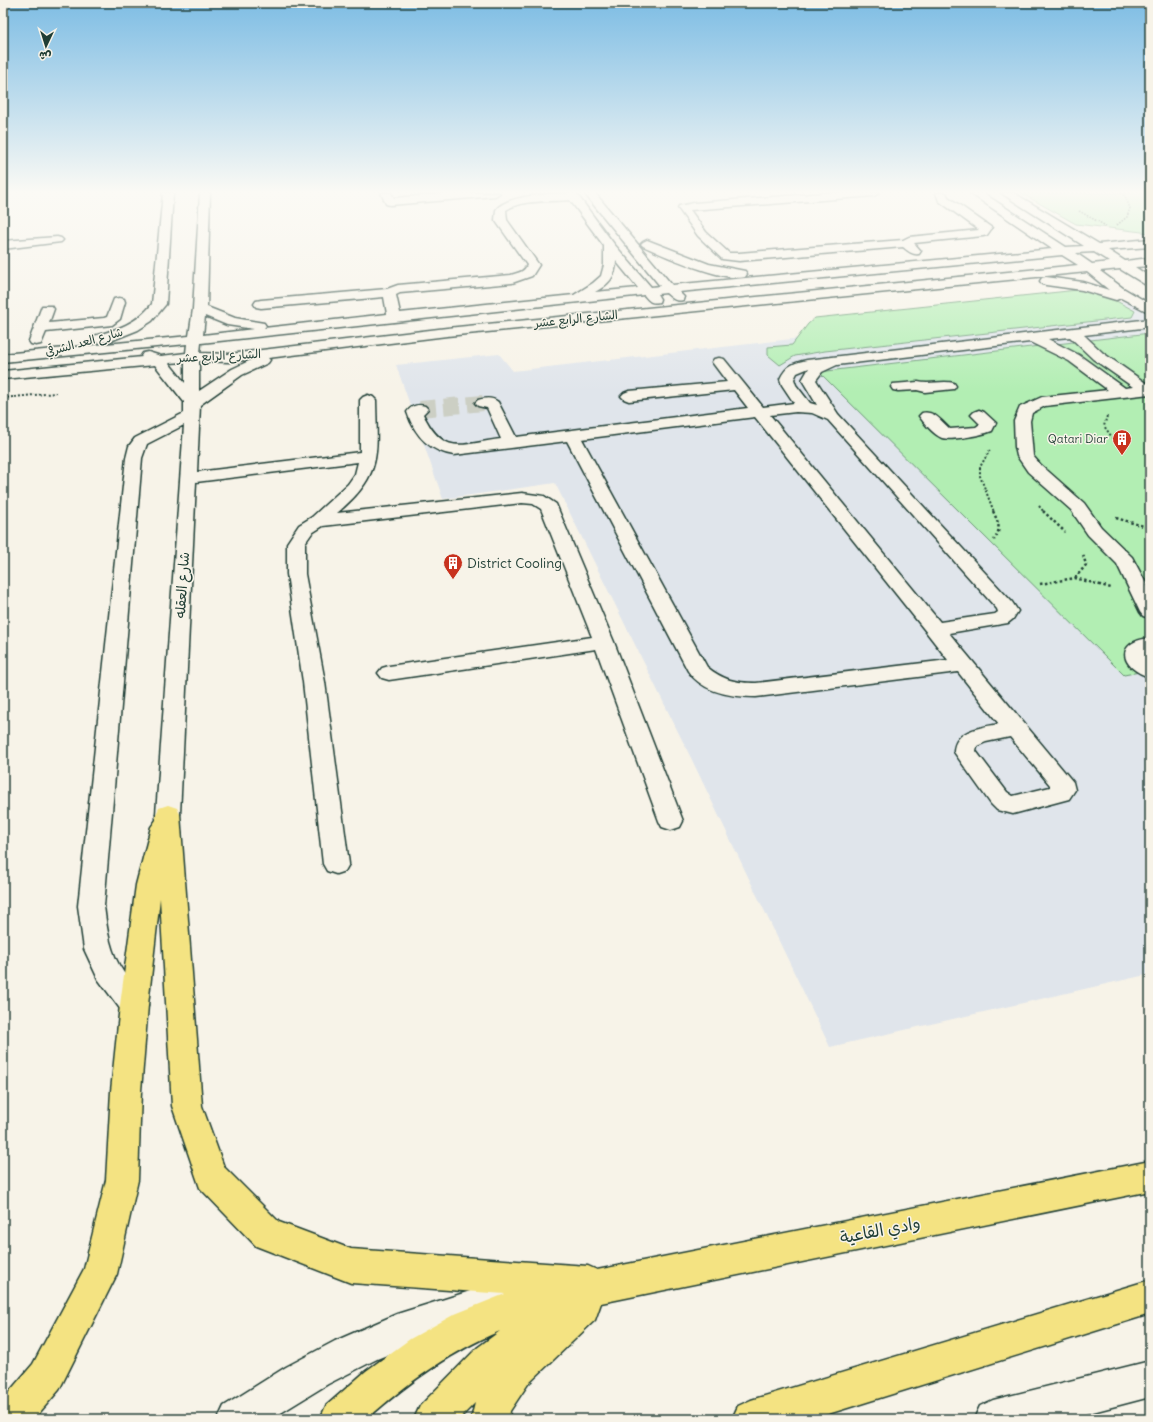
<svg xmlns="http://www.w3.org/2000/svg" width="1153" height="1422" viewBox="0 0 1153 1422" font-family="Delius,'Playpen Sans Arabic',sans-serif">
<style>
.built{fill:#e0e5eb}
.green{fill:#b2eeb3;stroke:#689674}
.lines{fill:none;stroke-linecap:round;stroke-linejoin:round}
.minor-tunnel{stroke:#cccfc4;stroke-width:16;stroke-dasharray:16 8;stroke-linecap:butt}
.minor-casing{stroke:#1f3d34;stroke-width:3}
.major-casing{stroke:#1f3d34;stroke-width:3}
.path-far2{stroke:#1f3d34;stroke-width:1.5;stroke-dasharray:1.5 1.5;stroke-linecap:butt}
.path-far1{stroke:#1f3d34;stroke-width:2;stroke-dasharray:2 2;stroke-linecap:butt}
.path{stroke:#1f3d34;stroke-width:2.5;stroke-dasharray:2.5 2.5;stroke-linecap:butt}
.minor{fill:#f7f3e8;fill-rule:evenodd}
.major{fill:#f4e382;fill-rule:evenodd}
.labels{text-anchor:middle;stroke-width:3;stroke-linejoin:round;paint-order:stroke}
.far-street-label{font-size:12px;fill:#1f3d34;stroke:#f7f3e8}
.far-poi-label{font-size:12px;fill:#1f3d34;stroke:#f7f3e8;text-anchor:end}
.poi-label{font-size:14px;fill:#1f3d34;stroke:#f7f3e8;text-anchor:start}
.street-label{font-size:14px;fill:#1f3d34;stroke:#f7f3e8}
.near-street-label{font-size:17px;fill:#1f3d34;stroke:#f7f3e8}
</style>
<rect width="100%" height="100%" fill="#f7f3e8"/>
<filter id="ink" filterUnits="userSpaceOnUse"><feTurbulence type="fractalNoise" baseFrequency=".025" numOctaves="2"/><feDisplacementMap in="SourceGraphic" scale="8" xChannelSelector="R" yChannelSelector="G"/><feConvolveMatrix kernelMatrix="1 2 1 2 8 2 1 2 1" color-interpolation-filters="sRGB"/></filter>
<g filter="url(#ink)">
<path class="built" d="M 1150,298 L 1150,974 L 830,1047 L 692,760 L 555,483 L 443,499 L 396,365 L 499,354 L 513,371 Z"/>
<path class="green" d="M 1021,193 L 1150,193 L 1150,233 L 1076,224 Z
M 1087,289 L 1107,296 L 1135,311 L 1132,317 L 825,351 L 795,356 L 780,365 L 768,355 L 768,347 L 792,345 L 808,324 L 815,318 Z
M 1150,333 L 1150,670 L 1124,675 L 819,372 Z"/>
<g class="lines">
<path class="minor-tunnel" d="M 420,409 L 483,403"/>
<g class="minor-casing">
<path id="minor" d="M 163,193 L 173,193 L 166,304 L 152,321 L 138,330 L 113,340 L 99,343 L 94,342 L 92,339 L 94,336 C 116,330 138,323 152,304 Z
M 200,193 L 210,193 L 207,307 L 235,318 L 264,323 L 266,326 L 264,328 L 387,314 L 384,297 L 261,308 L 256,307 L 254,304 L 256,301 L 261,300 L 387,289 L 398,285 L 511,275 C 517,273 525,272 527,265 L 495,220 L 496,210 C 506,194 560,193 576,193 L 614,244 L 651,287 L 660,286 L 584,193 L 595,193 L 672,285 L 1052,249 L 970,193 L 983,193 L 1066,247 L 1084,246 L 1001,193 L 1014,193 L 1099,244 L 1150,239 L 1150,247 L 1108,250 L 1125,261 L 1150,258 L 1150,266 L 1135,267 L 1150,277 L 1150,286 L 1146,285 L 1120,269 L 1100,271 L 1123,288 L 1150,304 L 1150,313 L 1121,298 L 1116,300 L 1082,290 L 1046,285 L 1042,284 L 1040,281 L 1042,278 L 1046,277 L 1083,282 L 1109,290 L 1087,272 L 447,336 L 268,358 L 270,360 L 268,363 L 242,375 L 200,405 L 197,472 L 360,452 L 360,400 L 363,397 L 368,395 L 373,397 L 376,400 C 377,455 383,475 337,513 L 522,493 L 544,496 L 556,504 L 614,642 L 683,821 L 680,827 L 671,830 L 662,827 L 659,821 L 596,649 L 389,680 L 382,678 L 378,673 L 382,668 L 389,666 L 592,637 L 541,509 L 533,504 L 522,503 L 323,526 L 312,533 L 305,543 L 305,574 L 325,682 L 349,864 L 345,871 L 336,874 L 327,871 L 323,864 L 303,682 L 287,574 L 287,543 L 299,525 L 312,517 L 348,484 L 355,474 L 358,462 L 196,482 L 180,814 L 177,820 L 168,823 L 159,820 L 156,814 L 184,425 L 147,444 L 142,458 L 104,906 C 107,930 110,953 124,973 C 132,984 142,993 148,1005 L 144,1014 L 134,1017 L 124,1014 L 98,979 L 84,949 L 78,906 L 126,458 L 129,446 L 135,438 L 184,413 L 184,402 L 155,365 L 3,379 L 3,371 L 142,357 L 141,356 L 143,353 L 148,352 L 161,356 L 186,353 L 187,344 L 3,362 L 3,354 L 189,336 L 193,309 ZM 570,200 L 604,246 L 604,265 L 601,276 L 593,283 L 574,295 L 400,313 L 396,295 L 400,293 L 512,283 L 532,276 L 539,265 L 507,220 L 506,210 C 523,199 550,202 570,200 ZM 1094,252 L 1110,262 L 1092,264 L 1076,253 ZM 1062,255 L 1078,265 L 447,328 L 229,354 L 200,353 L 201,343 L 644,295 C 649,301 651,304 659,302 L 660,299 L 657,294 L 666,293 C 672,298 675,302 683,300 L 684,297 L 679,292 ZM 616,261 L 638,288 L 595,292 C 608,285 616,277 616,261 ZM 205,316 L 227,325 L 254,329 L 203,335 ZM 253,359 L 232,369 L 199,391 L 199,361 L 229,362 ZM 185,362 L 185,383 L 169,363 Z
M 381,193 L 391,193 L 394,198 L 453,193 L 500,193 L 495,196 L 390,205 L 386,204 Z
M 824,193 L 879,193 L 874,196 L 690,210 L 706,232 L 729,253 L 739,253 L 903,240 L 909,237 L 979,230 L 939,201 L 936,193 L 946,193 L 948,197 L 992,228 L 987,235 L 983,236 L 914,243 L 921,251 L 919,254 C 912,255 908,251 903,247 L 739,261 L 722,259 L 698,236 L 678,208 L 679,206 L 694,203 Z
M 57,237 L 61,238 L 63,240 L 61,242 L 3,249 L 3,241 Z
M 647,240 L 709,264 L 745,271 L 747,274 L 745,277 C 724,282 664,256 643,246 L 641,244 L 643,242 Z
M 119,298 L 124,299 L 125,302 L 120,319 L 112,325 L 46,332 L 41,344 L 36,345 L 31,344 L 29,341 L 42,306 L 52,306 L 54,309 L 49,323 L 104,318 L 107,317 L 114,299 Z
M 1150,319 L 1150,327 L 1084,335 L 1103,353 L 1150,386 L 1150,394 L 1045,406 L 1032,413 L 1030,421 L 1033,456 L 1040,464 L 1084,503 L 1101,527 L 1132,557 L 1150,591 L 1150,618 L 1143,616 L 1140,612 L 1117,564 L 1088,535 L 1071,510 L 1028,472 L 1017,456 L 1015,447 L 1014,421 L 1020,407 L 1042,397 L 1108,390 L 1069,361 L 1030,342 L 837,365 L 822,372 L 816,380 L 838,414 L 1012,602 L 1018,611 L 1013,619 L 1008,623 L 949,633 L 1073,782 L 1075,790 L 1069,799 L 1013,814 L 997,810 L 991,804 L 954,752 C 954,730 982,727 999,724 L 958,672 L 756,697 C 732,697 703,693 688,671 L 567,441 L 454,455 C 429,451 415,436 407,412 C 412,405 418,404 425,406 L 428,409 L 423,414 C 444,457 461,444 501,439 L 487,408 L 478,406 L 475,403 L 478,400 C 485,398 492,397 498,402 L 516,437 L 748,408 L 734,390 L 629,401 L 624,399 L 621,396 L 624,393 L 629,391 L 727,382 L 712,362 L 714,359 L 719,358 L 724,359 L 763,407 L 794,403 L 782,385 L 780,379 C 786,366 793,363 807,360 ZM 1070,337 L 1093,359 L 1133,387 L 1125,388 L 1079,355 L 1048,339 ZM 809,368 L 802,380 L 817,405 L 810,403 L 796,385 L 794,379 L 797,373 ZM 796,412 L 812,413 L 828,420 L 997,609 L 998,612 L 995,614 L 940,622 L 770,415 ZM 755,417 L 927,633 L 948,660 L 756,683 C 736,683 723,680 707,667 L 582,439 ZM 1010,737 L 1050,785 L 1050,787 L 1013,796 L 1007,792 L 976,751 L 977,746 L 986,742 Z
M 918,382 C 930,385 942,380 954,383 L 956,386 L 954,389 L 925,392 L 917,390 L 898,391 L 893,390 L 891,387 L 893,384 Z
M 979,410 L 984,412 L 996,423 L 992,431 C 982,435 951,441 942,438 C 934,435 924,423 919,416 L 922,413 C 934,410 941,421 950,429 L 976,427 L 980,424 L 971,415 L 974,412 Z
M 1150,638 L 1150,650 L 1145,652 L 1145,656 L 1150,661 L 1150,677 C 1121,669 1113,642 1150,638 Z
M 499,1282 L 511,1287 L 516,1299 L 511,1311 L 414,1344 L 377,1359 L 328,1384 L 271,1419 L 218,1419 L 224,1406 L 286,1367 L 335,1341 L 397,1314 Z
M 1150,1361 L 1150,1397 L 1066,1419 L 974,1419 L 980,1406 L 993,1400 Z"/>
</g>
<g class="major-casing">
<path id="major" d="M 168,805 L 177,808 L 180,814 L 202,1106 L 224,1167 L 279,1222 L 351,1249 L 588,1266 L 597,1270 L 1150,1161 L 1150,1191 L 601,1303 L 595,1320 L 528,1384 L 510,1411 L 509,1419 L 471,1419 L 475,1403 L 459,1419 L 414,1419 L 420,1406 L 477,1348 L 500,1331 C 450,1352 407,1383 367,1419 L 320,1419 L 326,1406 L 366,1371 L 410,1339 L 455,1314 L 505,1294 L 351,1283 L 256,1246 L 200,1188 L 172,1106 L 160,898 L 148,1005 L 141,1091 L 138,1180 L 117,1274 L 59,1390 L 34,1419 L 3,1419 L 3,1399 L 33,1364 L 84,1269 L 106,1180 L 111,1091 L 120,1005 L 136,885 L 151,827 L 156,820 L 156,814 L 159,808 Z
M 1150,1280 L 1150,1314 L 812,1419 L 732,1419 L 738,1406 L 751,1400 Z"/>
</g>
<path class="path-far2" d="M 1079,211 L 1106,226
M 1117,225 L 1127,217 L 1130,208 L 1125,196 L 1121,193"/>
<path class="path-far1" d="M 3,398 L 56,393
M 1107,416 L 1104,426 L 1119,447
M 990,450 L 980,467 L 980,476 L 994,512
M 1039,506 L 1044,512"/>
<path class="path" d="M 993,511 C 998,522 1002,529 994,540
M 1043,511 L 1065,532
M 1116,518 L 1150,528
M 1075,578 L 1086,565 L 1083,554
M 1040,584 L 1075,578 L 1111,588"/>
<use href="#minor" class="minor"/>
<use href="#major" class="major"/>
</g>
</g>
<linearGradient id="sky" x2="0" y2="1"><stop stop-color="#7ebde4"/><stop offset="0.49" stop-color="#fbfaf5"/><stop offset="1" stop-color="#fbfaf5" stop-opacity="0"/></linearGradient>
<rect width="1153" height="392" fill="url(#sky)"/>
<defs>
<g id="building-pin" transform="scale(1)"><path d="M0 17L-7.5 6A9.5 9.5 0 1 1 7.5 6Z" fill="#c8321e" stroke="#f7f3e8"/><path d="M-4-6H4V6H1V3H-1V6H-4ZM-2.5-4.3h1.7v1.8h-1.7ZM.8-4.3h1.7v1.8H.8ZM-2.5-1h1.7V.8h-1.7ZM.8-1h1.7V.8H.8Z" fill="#fff"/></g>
</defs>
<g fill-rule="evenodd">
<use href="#building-pin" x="1122" y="439"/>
<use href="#building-pin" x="453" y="563"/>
</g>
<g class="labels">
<g class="far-street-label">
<text transform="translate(576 319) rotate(-6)" y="4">الشارع الرابع عشر</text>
<text transform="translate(84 342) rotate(-15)" y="4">شارع العد الشرقي</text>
<text transform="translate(219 356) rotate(-3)" y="4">الشارع الرابع عشر</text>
</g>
<g class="far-poi-label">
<text x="1108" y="443">Qatari Diar</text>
</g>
<g class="poi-label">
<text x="467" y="568">District Cooling</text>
</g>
<g class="street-label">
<text transform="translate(182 585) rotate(-86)" y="5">شارع العقله</text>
</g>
<g class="near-street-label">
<text transform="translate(880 1230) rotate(-11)" y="6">وادي القاعية</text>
</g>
</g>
<rect width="1153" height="1422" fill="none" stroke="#f7f3e8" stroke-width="16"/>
<rect x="8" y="8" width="1137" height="1406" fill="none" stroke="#1f3d34" stroke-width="1.5" filter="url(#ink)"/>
<g transform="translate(46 46) rotate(184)" stroke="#f7f3e8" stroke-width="3" paint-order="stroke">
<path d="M0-3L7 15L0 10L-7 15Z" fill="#1f3d34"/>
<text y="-6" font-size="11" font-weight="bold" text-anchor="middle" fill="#1f3d34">ش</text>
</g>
</svg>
